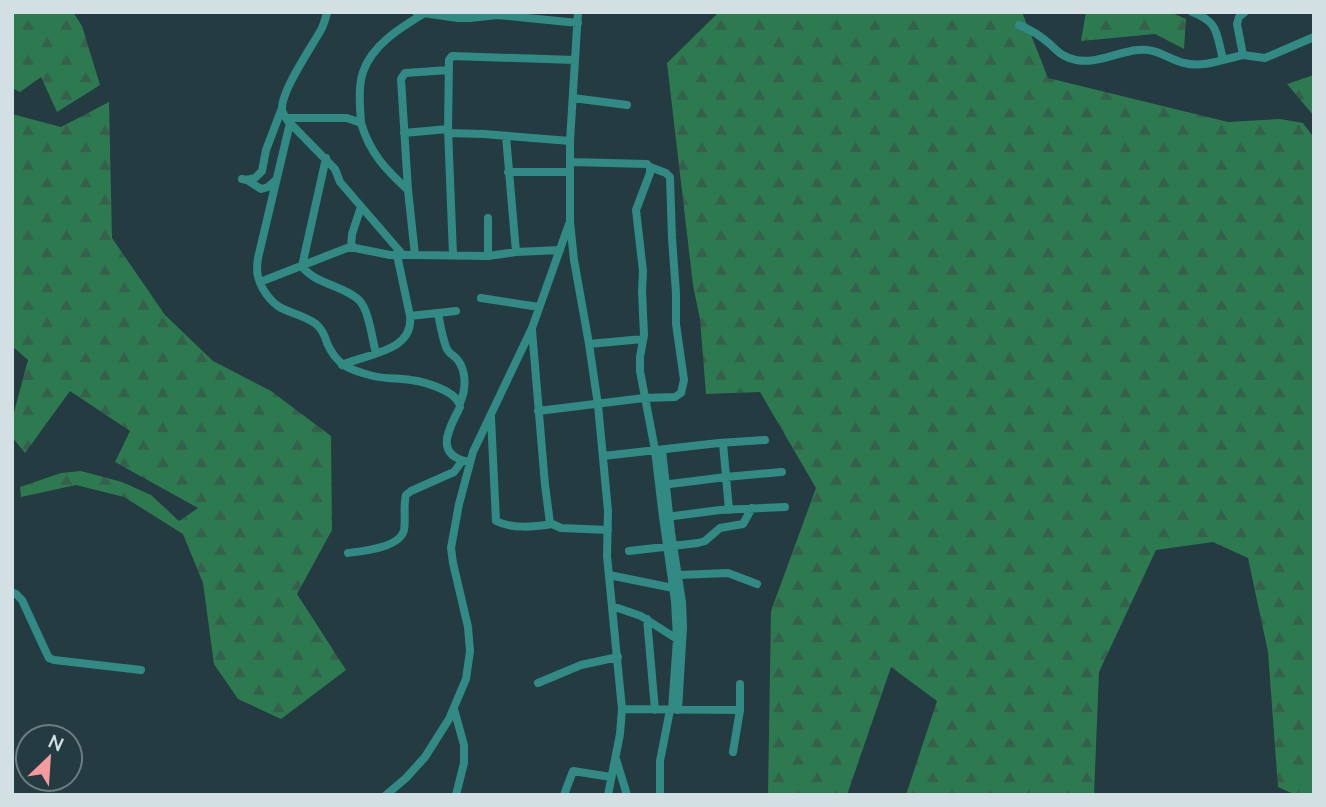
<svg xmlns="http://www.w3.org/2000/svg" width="1326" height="807" viewBox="0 0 1326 807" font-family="'Nunito Sans',sans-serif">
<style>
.forest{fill:url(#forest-firs)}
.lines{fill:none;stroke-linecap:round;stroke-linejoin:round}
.minor{stroke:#328a84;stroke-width:8}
</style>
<defs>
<pattern id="forest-firs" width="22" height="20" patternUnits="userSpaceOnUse" patternTransform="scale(1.75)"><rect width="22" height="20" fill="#2d7a51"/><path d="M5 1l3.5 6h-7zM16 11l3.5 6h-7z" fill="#35614b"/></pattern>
</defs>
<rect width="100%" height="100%" fill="#243b42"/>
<path class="forest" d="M 12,12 L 73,12 L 82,26 L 100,85 L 57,112 L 41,77 L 20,92 L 12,88 Z
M 719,12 L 1022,12 L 1048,78 L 1228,122 L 1280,119 L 1303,123 L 1314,138 L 1314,795 L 1296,795 L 1278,787 L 1268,652 L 1248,558 L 1213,542 L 1156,550 L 1099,672 L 1094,795 L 906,795 L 937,701 L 891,667 L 847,795 L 768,795 L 771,611 L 816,488 L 760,392 L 706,394 L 700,319 L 693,285 L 667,63 Z
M 1086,12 L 1170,12 L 1186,19 L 1184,49 L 1155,34 L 1081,41 Z
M 1314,75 L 1314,116 L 1287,84 Z
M 109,102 L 112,238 L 165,315 L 213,361 L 271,391 L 331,436 L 332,530 L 297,594 L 346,670 L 281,719 L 238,699 L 214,664 L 203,583 L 183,534 L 124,497 L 76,485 L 21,497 L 20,487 L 61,473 L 81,471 L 122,482 L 151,495 L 179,521 L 198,508 L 115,462 L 130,431 L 70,391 L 25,453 L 12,437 L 12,420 L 28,360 L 12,346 L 12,114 L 61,127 Z"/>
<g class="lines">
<path class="minor" d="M 327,12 C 326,18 324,23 322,28 C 313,45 280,92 282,110 C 283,114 285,117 288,121 L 335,169 L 340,182 L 403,255
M 416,12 L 458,18 L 470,18 L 497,15 L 578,23
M 578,12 L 570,141 L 570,222 L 574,260 L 589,344 L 598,405 L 608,511 L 607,556 L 622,709 L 620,734 L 608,795
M 1192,12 C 1219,22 1216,33 1223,59
M 1245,12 L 1239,17 L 1237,24 L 1243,55 L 1265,58 L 1314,37
M 1019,25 C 1032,30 1041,36 1051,45 C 1057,51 1061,55 1069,58 C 1092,67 1115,52 1138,50 C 1158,48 1167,59 1184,63 C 1204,68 1224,59 1243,55
M 449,70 L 405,73 L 401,79 L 408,190 L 415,255 L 488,256 L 516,252 L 560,250
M 573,98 L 627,105
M 286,118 L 347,118 L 361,123 C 370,153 385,169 408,190
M 290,123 L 258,258 C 256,271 257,278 263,289 C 279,316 295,309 316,324 C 322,329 325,336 327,343 C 337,366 350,370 373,376 C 385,379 398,378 411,380 C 425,382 458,391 460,407 C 449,429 433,455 469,462
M 361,123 C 360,107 358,87 363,72 C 372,45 400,28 423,14
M 404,133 L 448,129
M 448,133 L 484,134 L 570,141
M 506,136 L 516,252
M 326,158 L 302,266 C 314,284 343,285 359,300 C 369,310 372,339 376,353
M 570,162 L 647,164 L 650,167 L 650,173 L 636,210 L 643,271 L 642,291 L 644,335 L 640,357 L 640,371 L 655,450 L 663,517 L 675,601 L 677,639 L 672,710
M 508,172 L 570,172
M 242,179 L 247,180 L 255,178 L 262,171 L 266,150 L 282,108
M 247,180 L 261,189 L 268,187 L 276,180
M 488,218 L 488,256
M 351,248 L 352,234 L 361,207
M 453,255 L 448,129 L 449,60 L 452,56 L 575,60
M 260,282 L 347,248 L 355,248 L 390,255 L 415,255
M 481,298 L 539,307
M 438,313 C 440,324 442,336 446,347 C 448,353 453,355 457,359 C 467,371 466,390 460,403
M 410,316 L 456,311
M 532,330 L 545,485 L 550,523 L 561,528 L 608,530
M 589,344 L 643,339
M 342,365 C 366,354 414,352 410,316 L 397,255
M 538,411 L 644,398 L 675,397 L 681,393 L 684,380 L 676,324 L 676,293 L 672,238 L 670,177 L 666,173 L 650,167
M 491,417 L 496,521 C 512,529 533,527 552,524
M 723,443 L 729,510
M 662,450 L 671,532 L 682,602 L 683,627 L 678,710
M 603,456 L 719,443 L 765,440
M 662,485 L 726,477 L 782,472
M 666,517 L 720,510 L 785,507
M 629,551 L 698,543 L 705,541 L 720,528 L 743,524 L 752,508
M 348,553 C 362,551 400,548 404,530 C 406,519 403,506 406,495 L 411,491 L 454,472 L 462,461
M 609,575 L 678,589
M 678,575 L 728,573 L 757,584
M 12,592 L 16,594 L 22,600 L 46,652 L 49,658 L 54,660 L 141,670
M 612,606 L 641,616 L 680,641
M 647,619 L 655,710
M 538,683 L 581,665 L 618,657
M 454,709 L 464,745 L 464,763 L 456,795
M 622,709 L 740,710
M 733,752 L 740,710 L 740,684
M 616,759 L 627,795
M 386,795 L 406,778 L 425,757 L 449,719 L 466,679 L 470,651 L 468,627 L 453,563 L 451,548 L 459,504 L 473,452 L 532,328 L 569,224
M 564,795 L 573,771 L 611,777
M 660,795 L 660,761 L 670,710"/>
</g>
<rect width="1326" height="807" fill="none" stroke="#d2e0e4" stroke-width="28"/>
<g transform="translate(49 758) rotate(25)"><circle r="33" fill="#243b42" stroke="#6a7d83" stroke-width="2"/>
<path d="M0-5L12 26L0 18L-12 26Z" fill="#f59b9d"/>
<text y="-10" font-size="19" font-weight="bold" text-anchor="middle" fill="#d2e0e4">N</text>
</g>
</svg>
